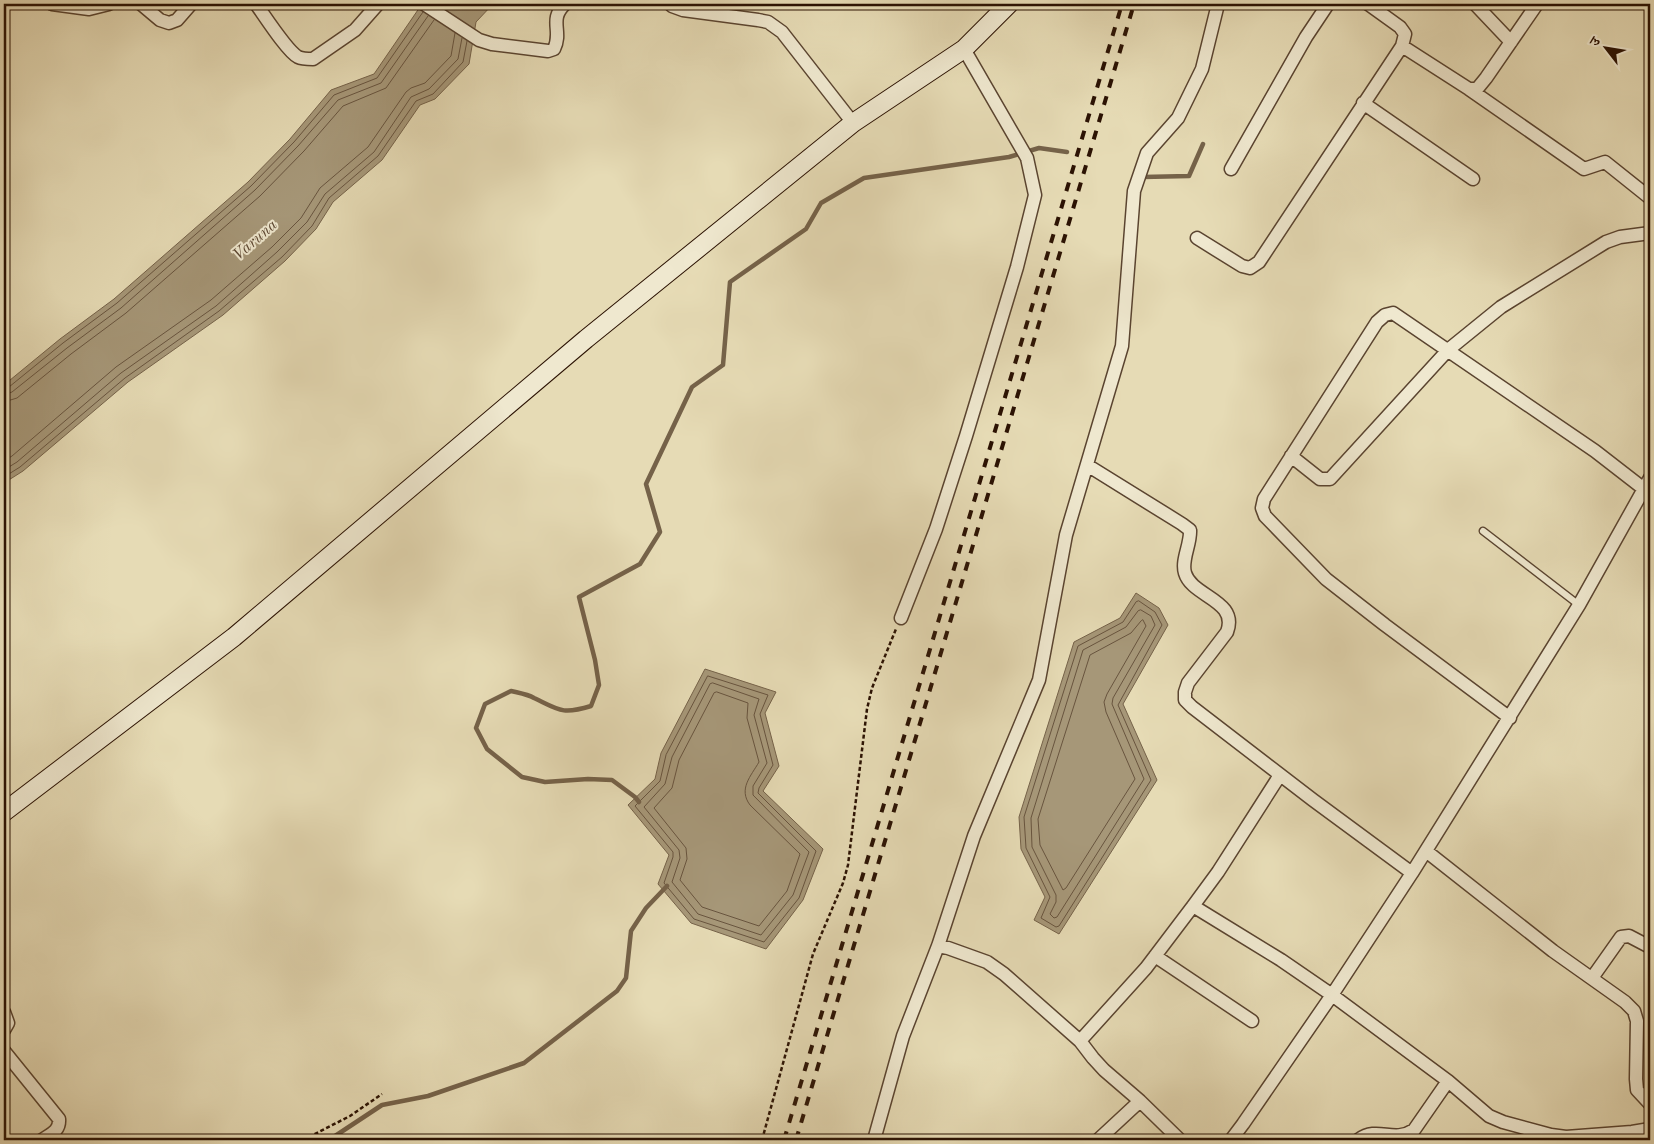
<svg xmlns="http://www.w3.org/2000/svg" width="1654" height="1144" viewBox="0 0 1654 1144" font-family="'Old Standard TT','Noto Serif Devanagari',serif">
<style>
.water{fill:#a69778;stroke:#756249}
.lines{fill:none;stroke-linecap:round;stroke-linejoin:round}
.shore{stroke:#68543e;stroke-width:1}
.stream{stroke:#756249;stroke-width:4.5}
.lane-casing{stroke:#5a4430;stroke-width:9}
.street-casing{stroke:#5a4430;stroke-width:15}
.secondary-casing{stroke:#2b1203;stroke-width:20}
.path{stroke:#2b1203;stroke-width:2.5;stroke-dasharray:4 2.5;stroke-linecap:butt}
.lane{stroke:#efe8cf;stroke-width:6}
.street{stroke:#efe8cf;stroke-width:12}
.secondary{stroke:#efe8cf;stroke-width:18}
.rail{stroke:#2b1203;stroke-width:4;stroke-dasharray:9 9;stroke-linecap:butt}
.labels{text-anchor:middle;stroke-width:4;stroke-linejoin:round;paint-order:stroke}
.water-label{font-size:16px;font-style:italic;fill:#5c4732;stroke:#efe8cf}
</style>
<rect width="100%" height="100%" fill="#e6dbb5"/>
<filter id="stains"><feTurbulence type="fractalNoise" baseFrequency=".004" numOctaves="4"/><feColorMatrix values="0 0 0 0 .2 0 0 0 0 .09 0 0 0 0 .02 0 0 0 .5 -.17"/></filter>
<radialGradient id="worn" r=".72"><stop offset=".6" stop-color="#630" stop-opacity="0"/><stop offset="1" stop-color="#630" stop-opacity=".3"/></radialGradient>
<path class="water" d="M 422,4 L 493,4 L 476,22 L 469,64 L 435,99 L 420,105 L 382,160 L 333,202 L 316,229 L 285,261 L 223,315 L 128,382 L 23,471 L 4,483 L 4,385 L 60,339 L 114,299 L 248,182 L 290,139 L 331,90 L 374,74 Z
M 1136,593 L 1159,608 L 1168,625 L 1123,704 L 1157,780 L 1059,934 L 1034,920 L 1045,897 L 1021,849 L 1019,817 L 1074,642 L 1120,618 Z
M 705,669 L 776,692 L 765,713 L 779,766 L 763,791 L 823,849 L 803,900 L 766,949 L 691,923 L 658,884 L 669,855 L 628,805 L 655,779 L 661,753 Z"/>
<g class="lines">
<path class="shore" d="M 4,389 L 9,387 L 63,343 L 117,303 L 251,186 L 294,142 L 334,95 L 377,78 L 423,12
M 4,395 L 12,392 L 67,348 L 121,308 L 255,190 L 298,146 L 338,100 L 381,83 L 428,16
M 4,402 L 17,398 L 71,354 L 126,313 L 260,196 L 304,151 L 343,106 L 386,88 L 434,20
M 4,461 L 12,456 L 116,367 L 211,300 L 272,247 L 301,218 L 320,188 L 368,147 L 406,92 L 411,88 L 425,83 L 451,56 L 455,33
M 4,470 L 17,462 L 121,373 L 216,306 L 277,252 L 307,222 L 325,194 L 374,152 L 411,97 L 429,89 L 458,59 L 462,38
M 4,477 L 20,467 L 125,378 L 219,311 L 282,257 L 312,226 L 329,198 L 378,156 L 416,101 L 433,94 L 463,62 L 467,41
M 1139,601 L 1155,612 L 1162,625 L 1118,705 L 1151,780 L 1059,926 L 1056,927 L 1041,918 L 1050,897 L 1026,848 L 1024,817 L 1078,646 L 1123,622 L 1136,602 Z
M 1141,610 L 1151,616 L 1155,625 L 1113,698 L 1112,704 L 1144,779 L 1057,917 L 1054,918 L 1050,914 L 1056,902 L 1056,895 L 1032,847 L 1031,818 L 1083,650 L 1126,627 L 1138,611 Z
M 1143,620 L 1146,626 L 1107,694 L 1104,702 L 1106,712 L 1135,779 L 1066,888 L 1063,890 L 1040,845 L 1038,819 L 1090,655 L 1131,633 L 1141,621 Z
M 708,676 L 768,695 L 760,714 L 773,765 L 759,788 L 758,793 L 816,851 L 799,898 L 764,942 L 694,919 L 664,883 L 673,857 L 673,852 L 635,806 L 660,781 L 666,755 Z
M 713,683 L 759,699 L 754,715 L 767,763 L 753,786 L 753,795 L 809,852 L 793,895 L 761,935 L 698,914 L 672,882 L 680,858 L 679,850 L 644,807 L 665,784 L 672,757 L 710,684 Z
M 717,692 L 748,703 L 747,718 L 759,762 C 751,776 738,789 750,805 L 800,854 L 787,891 L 759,926 L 702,907 L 680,880 L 687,859 L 686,848 L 654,808 L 672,788 L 679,760 L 714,693 Z"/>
<path class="stream" d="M 1143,177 L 1189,176 L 1203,144
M 639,802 L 635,797 L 612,780 L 588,779 L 545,782 L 522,777 L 487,749 L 476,728 L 485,704 L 511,691 C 519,693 527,694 534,698 C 559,710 562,715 591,706 L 599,685 L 595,660 L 579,597 L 640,564 L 660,532 L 646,484 L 692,387 L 723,365 L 730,282 L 806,229 L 821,203 L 864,178 L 1009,157 L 1039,148 L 1067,152
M 329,1140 L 382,1105 L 428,1096 L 524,1063 L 617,991 L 626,978 L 631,931 L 646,908 L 667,886"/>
<g class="lane-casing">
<path id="lane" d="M 1483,531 L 1579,605"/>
</g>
<g class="street-casing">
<path id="street" d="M 52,4 L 89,9 L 109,4
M 141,4 L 160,20 L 169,23 L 177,20 L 191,4
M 256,4 C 264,15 287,51 298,57 C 302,59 309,59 313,59 L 355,30 L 378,4
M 424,4 L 479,40 L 492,44 L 548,51 L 554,49 C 563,31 548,20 565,4
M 670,4 L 672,6 L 683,10 L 758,20 L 768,22 L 782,32 L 853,123
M 1475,4 L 1511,42
M 1402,46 L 1469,89 L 1477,89 L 1486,78 L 1537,4
M 1469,89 L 1584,169 L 1605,162 L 1650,198
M 1363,103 L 1473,179
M 1231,169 L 1306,37 L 1328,4
M 1197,238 L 1242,266 L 1250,268 L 1259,262 L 1402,46 L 1405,34 L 1400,27 L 1368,4
M 1291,456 L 1320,479 L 1330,479 L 1448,350 L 1501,307 L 1606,242 L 1620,237 L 1650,233
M 1087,465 L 1182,524 L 1190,530 C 1191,544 1181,560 1185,573 C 1192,597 1239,600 1227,632 L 1188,683 L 1185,692 L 1185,700 L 1192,707 L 1313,800 L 1412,873
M 901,618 L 936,529 L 966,436 L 1017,267 L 1035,195 L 1027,158 L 964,49
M 1510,718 L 1385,625 L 1326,579 L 1265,516 L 1262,508 L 1264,499 L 1377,322 L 1385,315 L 1393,313 L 1595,451 L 1644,489
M 1426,851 L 1553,951 L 1625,1002 L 1634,1011 L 1637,1021 L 1636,1079 L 1637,1090 L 1650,1104
M 1193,906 L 1281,960 L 1332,995 L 1448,1081 L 1489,1116 L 1503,1122 L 1551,1135 L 1566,1137 L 1632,1132 L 1650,1129
M 938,946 L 948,948 L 987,962 L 1004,974 L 1080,1041 L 1093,1058 L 1104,1070 L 1140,1101 L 1180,1140
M 1155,956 L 1252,1021
M 1592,978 L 1621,937 L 1629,936 L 1650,947
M 4,1012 L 8,1023 L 4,1030
M 1080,1041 L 1146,968 L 1193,906 L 1218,872 L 1280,775
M 4,1051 L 59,1119 C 60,1131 51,1134 42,1140
M 874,1140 L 903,1036 L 938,946 L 974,836 L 1039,680 L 1066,535 L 1122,346 L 1134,191 L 1147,153 L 1178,118 L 1202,69 L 1218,4
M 1098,1140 L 1140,1101
M 1231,1140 L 1243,1124 L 1332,995 L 1412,873 L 1579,605 L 1650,478
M 1358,1140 C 1379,1125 1392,1144 1414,1130 L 1448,1081"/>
</g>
<g class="secondary-casing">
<path id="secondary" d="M 4,812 L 234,637 L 586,339 L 853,123 L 964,49 L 1009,4"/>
</g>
<path class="path" d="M 303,1140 L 350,1116 L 382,1094
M 762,1140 L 813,954 L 843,883 L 848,865 L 867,709 L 872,688 L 896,629"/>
<use href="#lane" class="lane"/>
<use href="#street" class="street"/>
<use href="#secondary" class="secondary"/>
<path class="rail" d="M 784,1140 L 1122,4
M 796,1140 L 1134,4"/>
</g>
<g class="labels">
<g class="water-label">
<text transform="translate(254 239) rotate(-41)" y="6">Varuna</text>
</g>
</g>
<rect width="1654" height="1144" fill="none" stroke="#e6dbb5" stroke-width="20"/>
<rect x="5" y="5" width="1644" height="1134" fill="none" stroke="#2b1203" stroke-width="2.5"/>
<rect x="10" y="10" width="1634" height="1124" fill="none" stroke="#2b1203"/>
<g transform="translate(1606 48) rotate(301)" stroke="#efe8cf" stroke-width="4" paint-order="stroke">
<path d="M0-4L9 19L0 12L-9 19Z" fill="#2b1203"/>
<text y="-8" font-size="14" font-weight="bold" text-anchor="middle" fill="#2b1203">उ</text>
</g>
<rect width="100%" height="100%" filter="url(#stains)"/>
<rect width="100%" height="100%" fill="url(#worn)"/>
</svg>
